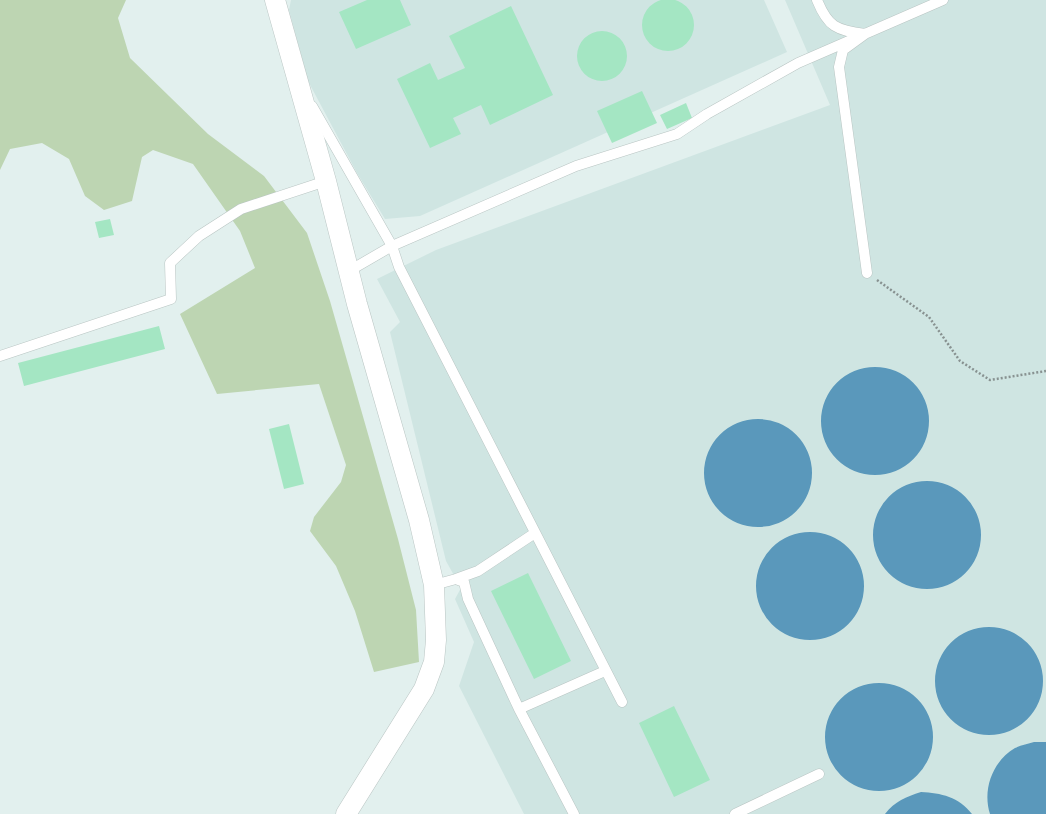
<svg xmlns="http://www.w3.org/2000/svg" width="1046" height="814" viewBox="0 0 1046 814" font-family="Barlow,sans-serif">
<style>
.built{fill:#cfe5e2}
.green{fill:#bdd5b2}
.water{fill:#5a98bb}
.building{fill:#a4e6c3}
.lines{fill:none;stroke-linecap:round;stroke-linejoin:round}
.lane-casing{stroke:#b9c5c3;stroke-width:11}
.street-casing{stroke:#b9c5c3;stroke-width:21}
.path{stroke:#889291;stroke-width:2.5;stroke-dasharray:2 2;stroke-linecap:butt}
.lane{stroke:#fff;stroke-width:10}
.street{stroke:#fff;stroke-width:20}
</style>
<rect width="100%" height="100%" fill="#e2f0ee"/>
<path class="built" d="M 291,0 L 764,0 L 787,52 L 420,216 L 385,219 L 357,173 L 308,81 L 289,10 Z
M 785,0 L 1046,0 L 1046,814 L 524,814 L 459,686 L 474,642 L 455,599 L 461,588 L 446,561 L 390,332 L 400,322 L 377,279 L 436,250 L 830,105 Z"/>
<path class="green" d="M 0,0 L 126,0 L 118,18 L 130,58 L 208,134 L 264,176 L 307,233 L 330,301 L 398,539 L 416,610 L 419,662 L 374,672 L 355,611 L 336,566 L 310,531 L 314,517 L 341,482 L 346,465 L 319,384 L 217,394 L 180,314 L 255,268 L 240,231 L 193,164 L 153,150 L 142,157 L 132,201 L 104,210 L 85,196 L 69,159 L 42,143 L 10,149 L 0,170 Z"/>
<path class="water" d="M821 421a54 54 0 1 1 108 0a54 54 0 1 1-108 0Z
M704 473a54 54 0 1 1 108 0a54 54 0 1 1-108 0Z
M873 535a54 54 0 1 1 108 0a54 54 0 1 1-108 0Z
M756 586a54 54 0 1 1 108 0a54 54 0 1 1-108 0Z
M935 681a54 54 0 1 1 108 0a54 54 0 1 1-108 0Z
M825 737a54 54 0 1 1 108 0a54 54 0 1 1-108 0Z
M 1034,742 L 1046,742 L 1046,814 L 990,814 C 982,789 993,761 1015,748 C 1021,745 1028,744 1034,742 Z
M 921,792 C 941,793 959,797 972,814 L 885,814 C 895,801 906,797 921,792 Z"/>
<path class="building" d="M642 25a26 26 0 1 1 52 0a26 26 0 1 1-52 0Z
M 367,0 L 400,0 L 411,25 L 356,49 L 339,12 Z
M 511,6 L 553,95 L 490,125 L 481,105 L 453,118 L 461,134 L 430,148 L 397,79 L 430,63 L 438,80 L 465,68 L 449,36 Z
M577 56a25 25 0 1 1 50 0a25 25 0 1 1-50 0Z
M 642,91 L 657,123 L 612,143 L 597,111 Z
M 686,103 L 692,118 L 667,129 L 660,115 Z
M 110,219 L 114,235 L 99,238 L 95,222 Z
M 159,326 L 165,349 L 24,386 L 18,363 Z
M 289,424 L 304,484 L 284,489 L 269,429 Z
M 528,573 L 571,661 L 534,679 L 491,591 Z
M 674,706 L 710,780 L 674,797 L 639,723 Z"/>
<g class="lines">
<g class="lane-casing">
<path id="lane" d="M 817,0 C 828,27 836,30 865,34 L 843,50 L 839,67 L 867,273
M 312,106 L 392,246 L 399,267 L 622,702
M 349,271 L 392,246 L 576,166 L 677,134 L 707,114 L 798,63 L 943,0
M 0,356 L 171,299 L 170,263 L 199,236 L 241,209 L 326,181
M 456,579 L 478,571 L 535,533
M 434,585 L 456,579 L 464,582 L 468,599 L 519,709 L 574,814
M 519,709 L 605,671
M 735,814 L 819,774"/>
</g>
<g class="street-casing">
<path id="street" d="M 275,0 L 326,181 L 357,304 L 419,520 L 434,585 L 436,640 L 434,662 L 424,689 L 346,814"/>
</g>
<path class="path" d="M 877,280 L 929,317 L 960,361 L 990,380 L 1046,371"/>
<use href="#lane" class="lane"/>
<use href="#street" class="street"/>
</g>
</svg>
